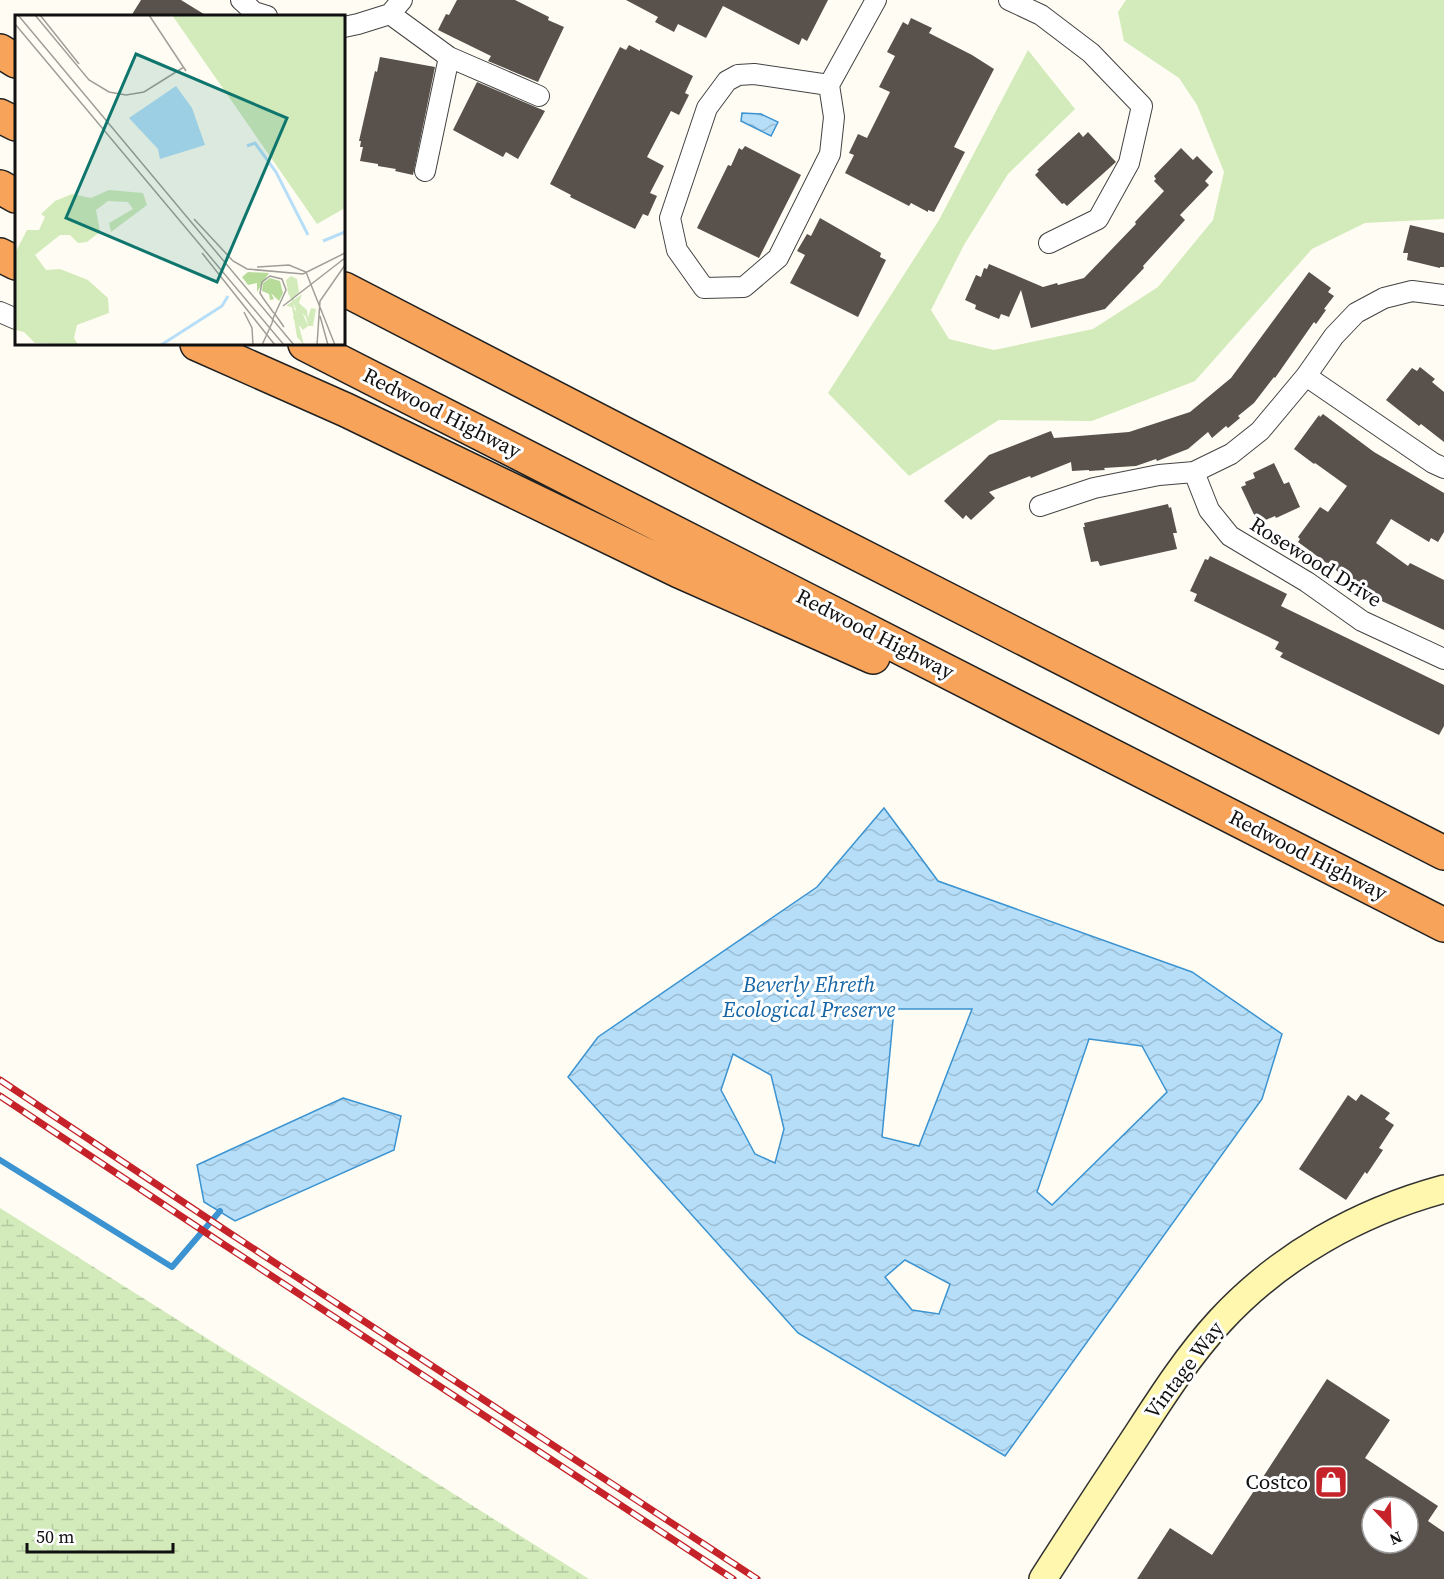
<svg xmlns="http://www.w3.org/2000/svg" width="1444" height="1579" viewBox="0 0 1444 1579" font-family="'Source Serif 4',serif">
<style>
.grass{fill:#d3ebbb}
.wetland{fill:url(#wetland-marsh)}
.water{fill:url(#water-waves);stroke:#3b93d1;stroke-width:1.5;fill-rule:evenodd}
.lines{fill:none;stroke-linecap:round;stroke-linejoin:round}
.stream{stroke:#3b93d1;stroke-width:6}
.building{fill:#59514c;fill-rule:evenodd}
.street-casing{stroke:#434343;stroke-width:22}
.secondary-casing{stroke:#323232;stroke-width:30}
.highway-casing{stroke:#212121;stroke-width:36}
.street{stroke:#fff;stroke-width:20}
.secondary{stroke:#fff7ae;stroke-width:27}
.highway{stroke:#f7a359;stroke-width:33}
.rail-casing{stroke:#c52329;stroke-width:7}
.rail{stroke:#fff;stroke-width:4.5;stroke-dasharray:14;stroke-linecap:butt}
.labels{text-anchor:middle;stroke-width:6;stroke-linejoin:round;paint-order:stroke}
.street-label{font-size:21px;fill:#101010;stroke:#fff}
.poi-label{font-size:21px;fill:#101010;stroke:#fff;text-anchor:end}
.water-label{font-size:22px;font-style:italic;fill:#1565a6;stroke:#fff}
.inset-river{fill:none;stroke:#b6def8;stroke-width:3}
.inset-road{fill:none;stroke:#9f9e98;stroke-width:1.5}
.view{fill:#0f766e;fill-opacity:0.15;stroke:#0f766e;stroke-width:3}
.inset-edge{fill:none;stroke:#101010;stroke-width:3}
</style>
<defs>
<pattern id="wetland-marsh" width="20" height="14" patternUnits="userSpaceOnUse" patternTransform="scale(1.5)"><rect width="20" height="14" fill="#d3ebbb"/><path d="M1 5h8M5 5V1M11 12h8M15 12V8" fill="none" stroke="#b4c8a0"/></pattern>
<pattern id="water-waves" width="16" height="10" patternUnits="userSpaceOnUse" patternTransform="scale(1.5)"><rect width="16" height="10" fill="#b6def8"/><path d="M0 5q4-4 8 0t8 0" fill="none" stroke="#9bbdd4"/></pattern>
</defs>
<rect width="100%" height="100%" fill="#fffdf3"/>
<path class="grass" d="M 1126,0 L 1444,0 L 1444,219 L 1365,223 L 1312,249 L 1195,381 L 1092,421 L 999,420 L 909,476 L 828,393 L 939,220 L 1028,50 L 1075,109 L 1008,174 L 964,245 L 931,310 L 949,339 L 994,350 L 1093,329 L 1158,287 L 1213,220 L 1224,172 L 1197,105 L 1179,78 L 1124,41 L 1118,12 Z"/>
<path class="wetland" d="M 0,1208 L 589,1579 L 0,1579 Z"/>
<path class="water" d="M 742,113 L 761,114 L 778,122 L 771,136 L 741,121 Z
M 884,808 L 938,881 L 1192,972 L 1282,1034 L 1262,1099 L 1005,1456 L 798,1333 L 568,1077 L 598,1037 L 817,887 ZM 894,1009 L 972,1009 L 919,1146 L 882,1137 ZM 1089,1039 L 1142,1046 L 1167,1092 L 1052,1205 L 1037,1192 ZM 733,1054 L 771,1075 L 784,1129 L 775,1163 L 755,1154 L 721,1090 ZM 905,1260 L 950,1284 L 939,1314 L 912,1310 L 885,1277 Z
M 343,1098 L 401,1116 L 394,1150 L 235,1221 L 204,1202 L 197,1165 Z"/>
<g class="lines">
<path class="stream" d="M 0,1160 L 172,1267 L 220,1211"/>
</g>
<path class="building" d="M 141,0 L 181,0 L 207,16 L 131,16 Z
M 457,0 L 515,0 L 549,17 L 548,20 L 564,27 L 538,82 L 488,61 L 491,56 L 438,30 L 446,14 L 449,15 Z
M 626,0 L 828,0 L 807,41 L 802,38 L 799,45 L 723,6 L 706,38 L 678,24 L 674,32 L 655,22 L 658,17 Z
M 911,18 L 932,28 L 929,33 L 972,55 L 994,69 L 954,147 L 965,152 L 934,212 L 928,210 L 928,212 L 911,203 L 909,206 L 845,173 L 854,155 L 849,153 L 858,134 L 867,138 L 890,92 L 879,87 L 895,56 L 887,52 L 903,22 L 908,25 Z
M 629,45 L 640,51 L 640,49 L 693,76 L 685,93 L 689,95 L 679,115 L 671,111 L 647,157 L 664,166 L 650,193 L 657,196 L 648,216 L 643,214 L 635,229 L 570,197 L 571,195 L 550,184 L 620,47 L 626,50 Z
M 380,57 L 435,67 L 413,175 L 395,171 L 396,169 L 378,166 L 378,164 L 360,161 L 363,147 L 360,147 L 361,141 L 359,141 L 375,71 L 377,72 Z
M 477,82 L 545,111 L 518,159 L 506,152 L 503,157 L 453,130 Z
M 1079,132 L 1083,137 L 1088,132 L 1116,162 L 1067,206 L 1064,203 L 1062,204 L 1035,175 L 1039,171 L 1037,170 Z
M 745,146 L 801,175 L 759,258 L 697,228 L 728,165 L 731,166 L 739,148 L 742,150 Z
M 1181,148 L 1193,160 L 1197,156 L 1213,172 L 1205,181 L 1209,185 L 1180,215 L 1185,220 L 1143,266 L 1144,268 L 1105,309 L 1031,328 L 1021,290 L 1009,317 L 1001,314 L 999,319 L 975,309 L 976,305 L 965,300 L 976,275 L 981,277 L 984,268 L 987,269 L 989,264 L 1043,287 L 1057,283 L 1058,285 L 1084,278 L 1136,224 L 1135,222 L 1164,191 L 1154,181 L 1156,179 L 1154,176 Z
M 820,218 L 881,253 L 880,257 L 886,260 L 858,317 L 790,283 L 805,255 L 797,251 L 807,234 L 811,236 Z
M 1410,225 L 1444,233 L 1444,267 L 1440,267 L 1440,268 L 1407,260 L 1408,253 L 1403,253 Z
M 1309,272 L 1331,288 L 1328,292 L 1334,296 L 1324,309 L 1326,310 L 1316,324 L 1314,322 L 1275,378 L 1274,377 L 1254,403 L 1238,416 L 1240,418 L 1228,428 L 1226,426 L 1212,438 L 1208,432 L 1188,449 L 1157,461 L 1156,459 L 1136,466 L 1104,468 L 1105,470 L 1089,471 L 1089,470 L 1072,471 L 1071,462 L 1031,478 L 1030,476 L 989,492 L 995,498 L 971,520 L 966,515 L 963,519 L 944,501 L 989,455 L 1051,431 L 1054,438 L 1129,432 L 1190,412 L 1231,378 Z
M 1420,367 L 1435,379 L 1432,382 L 1444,392 L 1444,442 L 1421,424 L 1419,426 L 1386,400 L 1412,368 L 1417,371 Z
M 1323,414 L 1374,452 L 1444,493 L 1444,532 L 1438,542 L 1431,538 L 1429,542 L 1391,519 L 1376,543 L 1408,566 L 1410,563 L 1444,580 L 1444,630 L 1371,596 L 1298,542 L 1300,539 L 1298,537 L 1320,507 L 1328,512 L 1347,486 L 1315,463 L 1314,464 L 1294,449 L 1319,415 L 1320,417 Z
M 1274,463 L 1284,484 L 1289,482 L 1300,507 L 1276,518 L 1275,516 L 1261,522 L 1260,520 L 1257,521 L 1241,487 L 1246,485 L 1245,482 L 1255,478 L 1253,473 Z
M 1168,504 L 1169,508 L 1171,507 L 1177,533 L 1173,533 L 1177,549 L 1100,566 L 1098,561 L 1091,562 L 1083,527 L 1085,527 L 1084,523 Z
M 1210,556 L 1287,594 L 1281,606 L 1444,685 L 1444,726 L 1439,735 L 1280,657 L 1283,653 L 1275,649 L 1279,642 L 1194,601 L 1197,594 L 1190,591 L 1205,559 L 1208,560 Z
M 1361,1094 L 1390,1113 L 1385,1119 L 1394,1125 L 1379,1148 L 1383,1150 L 1367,1174 L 1365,1172 L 1346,1200 L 1299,1169 L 1348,1095 L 1356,1101 Z
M 1327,1379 L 1390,1420 L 1365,1458 L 1438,1506 L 1428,1521 L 1444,1532 L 1444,1579 L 1137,1579 L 1170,1528 L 1212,1555 ZM 1372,1507 L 1408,1507 L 1408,1543 L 1372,1543 Z"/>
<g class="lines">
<g class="street-casing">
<path id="street" d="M 241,0 L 254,12 L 267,16
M 1009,0 L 1041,15 L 1091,53 L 1142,106 L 1129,163 L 1098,219 L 1049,243
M 390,14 L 449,57 L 539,96
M 344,27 L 358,24 L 390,14 L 402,0
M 829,85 L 754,74 L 738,75 L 727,81 L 707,108 L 670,218 L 677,250 L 704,288 L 744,287 L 778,258 L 830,154 L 834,117 L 829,85 L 876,0
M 425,171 L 449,57
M 0,312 L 16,319
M 1306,376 L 1433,463 L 1444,468
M 1194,472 L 1209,510 L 1230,536 L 1307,582 L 1362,621 L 1444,659
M 1040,506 L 1094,488 L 1159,475 L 1194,472 L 1231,454 L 1260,431 L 1306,376 L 1334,336 L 1356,313 L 1384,298 L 1412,291 L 1444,295"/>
</g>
<g class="secondary-casing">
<path id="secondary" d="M 1043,1579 C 1073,1532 1104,1485 1135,1438 C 1161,1398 1187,1357 1220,1321 C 1280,1256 1359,1212 1444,1189"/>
</g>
<g class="highway-casing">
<path id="highway" d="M 0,51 L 16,61
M 0,116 L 16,124
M 0,187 L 16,196
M 0,255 L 16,263
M 344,289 L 764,506 L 1444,853
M 197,344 L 346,410 L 679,571 L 873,657
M 305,344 L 1444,925"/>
</g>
<use href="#street" class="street"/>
<use href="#secondary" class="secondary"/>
<use href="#highway" class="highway"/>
<g class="rail-casing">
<path id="rail" d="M 0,1080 L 228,1232 L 757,1579
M 0,1096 L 220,1242 L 733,1579"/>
</g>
<use href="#rail" class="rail"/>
</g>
<defs>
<g id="shop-square" transform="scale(1.725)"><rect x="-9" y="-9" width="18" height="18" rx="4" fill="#c52329" stroke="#fff"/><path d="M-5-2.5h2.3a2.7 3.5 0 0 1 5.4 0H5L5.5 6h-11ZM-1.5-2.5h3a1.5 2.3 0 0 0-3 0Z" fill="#fff"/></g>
</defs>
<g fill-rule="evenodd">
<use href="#shop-square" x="1331" y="1482"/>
</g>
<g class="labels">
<g class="street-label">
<text transform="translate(442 413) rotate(27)" y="7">Redwood Highway</text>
<text transform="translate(1316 562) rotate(32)" y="7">Rosewood Drive</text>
<text transform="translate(875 634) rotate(27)" y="7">Redwood Highway</text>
<text transform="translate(1308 855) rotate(27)" y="7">Redwood Highway</text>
<text transform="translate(1184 1370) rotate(-53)" y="7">Vintage Way</text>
</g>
<g class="poi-label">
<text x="1308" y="1489">Costco</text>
</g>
<g class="water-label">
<text x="809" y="992">Beverly Ehreth<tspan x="809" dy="25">Ecological Preserve</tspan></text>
</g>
</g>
<g transform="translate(15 15)">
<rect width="330" height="330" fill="#fffdf3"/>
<path d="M 94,175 L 128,178 L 132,190 L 96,217 L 94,208 L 118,194 L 113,187 L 93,186 L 81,195 L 85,217 L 72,227 L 63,228 L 55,220 L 45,220 L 20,240 L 31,255 L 45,254 L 73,265 L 93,283 L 94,298 L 62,310 L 59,323 L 63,330 L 20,328 L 9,317 L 0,315 L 0,238 L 12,215 L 24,215 L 30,202 L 26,199 L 40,186 L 57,179 L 76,183 ZM 287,279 L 284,288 L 292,295 L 293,303 L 296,293 L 301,294 L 298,311 L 293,311 L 291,302 L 283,293 L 278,288 L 289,330 L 282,322 L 277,292 L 271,291 Z" fill="#d3ebbb"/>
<path d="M 233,257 L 254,258 L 242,277 L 242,268 L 233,270 L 227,262 ZM 255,263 L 265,266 L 268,278 L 264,286 L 256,278 L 259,284 L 255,285 L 254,279 L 247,276 L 248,268 Z" fill="#b7dc9a"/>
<path d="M 157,0 L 330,0 L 330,193 L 302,209 ZM 276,261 L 282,264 L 284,277 L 279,283 L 281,291 L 285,292 L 293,311 L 288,315 L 278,303 L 281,294 L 273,278 L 271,265 Z" fill="#d3ebbb"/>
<path d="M 161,71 L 177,93 L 190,130 L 145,144 L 143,134 L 114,103 Z" fill="#b6def8"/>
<path class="inset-river" d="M 232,131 L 240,128 L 261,157 L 293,220M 308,226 L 330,217M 146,330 L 207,291 L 213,281"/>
<path class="inset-road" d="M 3,0 L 279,330M 20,0 L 74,65 L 94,77 L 111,80 L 129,77 L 169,52M 25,0 L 64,49M 134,0 L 171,56M 0,9 L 269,330M 179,204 L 218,246 L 232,254 L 288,259 L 330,238M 187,238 L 260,330M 242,252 L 274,250 L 291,257 L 320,330M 268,291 L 330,243M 229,297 L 237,313 L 238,330M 305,301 L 313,330M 247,330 L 257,308 L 258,304 L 259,301 L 260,299 L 271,275 L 267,264 L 255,261 L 247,267 L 245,278 L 248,283 L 258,297 L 260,299 L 262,302 L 269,312M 302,330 L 305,286 L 330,250"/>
<path class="view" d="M 121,39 L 272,103 L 202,267 L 51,203 Z"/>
<rect width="330" height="330" class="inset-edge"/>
</g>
<g transform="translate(1390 1525) rotate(157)"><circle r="28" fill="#ffffff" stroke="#9f9f9f" stroke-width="1.5"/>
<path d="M0-4.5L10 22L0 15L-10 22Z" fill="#c52329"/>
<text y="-9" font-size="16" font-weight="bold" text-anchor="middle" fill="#101010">N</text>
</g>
<path d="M27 1543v9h146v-9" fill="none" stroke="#101010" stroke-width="3"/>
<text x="36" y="1543" font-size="18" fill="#101010" stroke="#ffffff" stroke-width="4.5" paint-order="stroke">50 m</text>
</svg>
